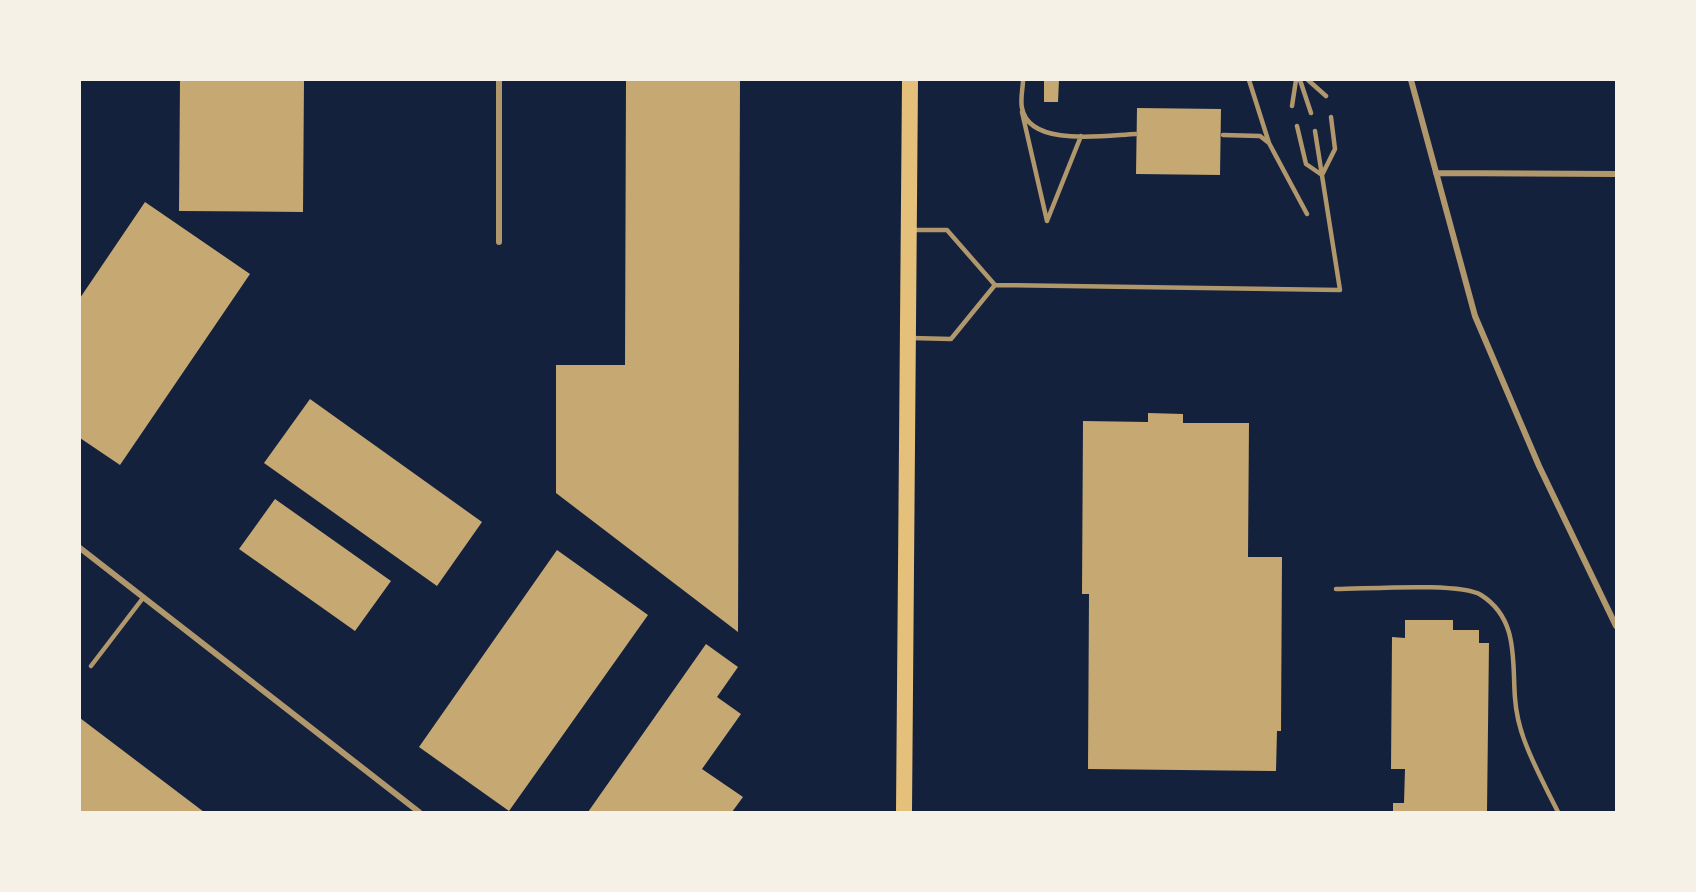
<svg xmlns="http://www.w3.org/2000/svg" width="1696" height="892" viewBox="0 0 1696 892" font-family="'Asap Condensed',sans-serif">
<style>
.building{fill:#c6a872}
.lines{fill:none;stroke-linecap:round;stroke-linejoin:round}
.service{stroke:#b1986c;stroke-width:4.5}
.minor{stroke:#b1986c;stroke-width:6}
.trunk{stroke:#e5c07b;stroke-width:16}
</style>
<rect width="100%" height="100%" fill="#14213d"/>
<path class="building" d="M 180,80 L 304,80 L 303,212 L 179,211 Z
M 626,80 L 740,80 L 738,632 L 556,493 L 556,365 L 625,365 Z
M 1044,80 L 1059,80 L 1058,102 L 1044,102 Z
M 1137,108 L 1221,109 L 1220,175 L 1136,174 Z
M 145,202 L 250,274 L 120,465 L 80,438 L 80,298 Z
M 310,399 L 482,522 L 437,586 L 264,463 Z
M 1148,413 L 1183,414 L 1183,423 L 1249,423 L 1248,557 L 1282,557 L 1281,731 L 1277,731 L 1276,771 L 1088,769 L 1089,594 L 1082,594 L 1083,421 L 1148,422 Z
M 275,499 L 391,581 L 355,631 L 239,549 Z
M 557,550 L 648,615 L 509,811 L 419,747 Z
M 1405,620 L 1453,620 L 1453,630 L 1479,630 L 1479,643 L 1489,643 L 1487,812 L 1393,812 L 1393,803 L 1404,803 L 1405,769 L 1391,769 L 1392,637 L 1405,638 Z
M 706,644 L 738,667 L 717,697 L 741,714 L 702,769 L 743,797 L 732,812 L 588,812 Z
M 80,718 L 204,812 L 80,812 Z"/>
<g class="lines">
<path class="service" d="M 1023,80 C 1023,88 1020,99 1022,108 C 1029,148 1107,135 1136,134
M 1249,80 L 1269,143
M 1300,80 L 1311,113
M 1308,80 L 1326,96
M 1292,106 L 1296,80
M 1022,112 L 1047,221
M 1297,126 L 1306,164 L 1322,175 L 1335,149 L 1331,117
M 1223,135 L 1260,136 L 1269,143 L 1307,214
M 1047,221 L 1081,136
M 912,230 L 947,230 L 995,285 L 1340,290 L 1315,131
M 911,338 L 951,339 L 995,285
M 1336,589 C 1367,589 1459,582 1481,595 C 1519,619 1512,661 1515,698 C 1516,712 1520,729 1525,742 C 1534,766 1547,790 1558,812
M 91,666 L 143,598"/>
<path class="minor" d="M 499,80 L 499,242
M 1411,80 L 1475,316 L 1539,466 L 1616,626
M 1436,173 L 1616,174
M 80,548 L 419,812"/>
<path class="trunk" d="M 904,812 L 910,80"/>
</g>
<rect width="1696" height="892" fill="none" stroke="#f6f1e7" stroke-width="162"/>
</svg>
